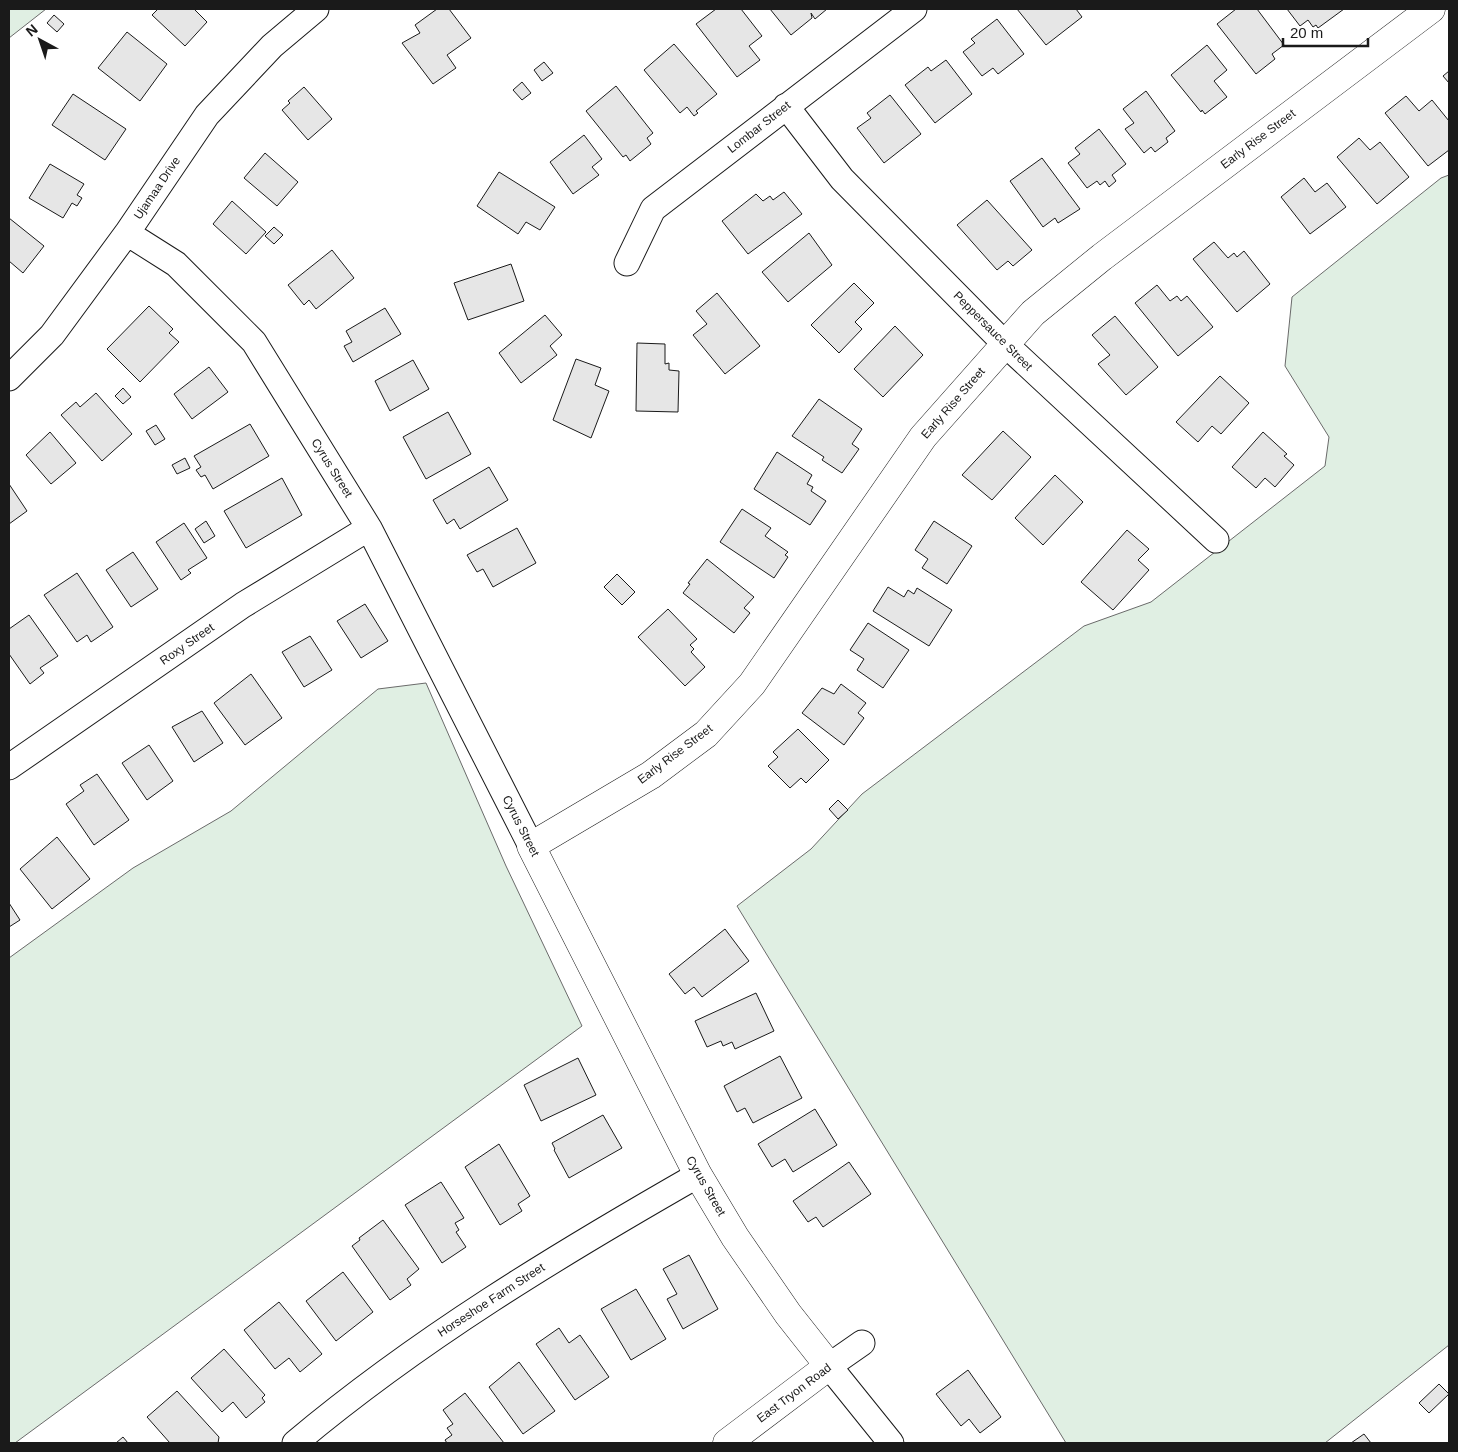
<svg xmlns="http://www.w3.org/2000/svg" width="1458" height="1452" viewBox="0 0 1458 1452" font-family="Helvetica,sans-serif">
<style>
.green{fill:#e0efe3;stroke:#6a6a6a}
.building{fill:#e6e6e6;stroke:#1a1a1a}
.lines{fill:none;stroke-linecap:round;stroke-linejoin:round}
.street-casing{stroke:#1a1a1a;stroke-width:27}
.secondary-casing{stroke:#1a1a1a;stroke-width:29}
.street{stroke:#fff;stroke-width:25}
.secondary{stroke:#fff;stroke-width:28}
.labels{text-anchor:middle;stroke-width:4;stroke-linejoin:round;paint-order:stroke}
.street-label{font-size:12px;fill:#1a1a1a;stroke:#fff}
</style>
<rect width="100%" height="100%" fill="#fff"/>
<path class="green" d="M 9,9 L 46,9 L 9,38 Z
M 1449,175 L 1449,1345 L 1325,1443 L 1066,1443 L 737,906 L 811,849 L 862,794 L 1084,626 L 1151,602 L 1325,466 L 1329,437 L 1285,366 L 1292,297 L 1441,178 Z
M 426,683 L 506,866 L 582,1026 L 15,1443 L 9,1443 L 9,958 L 133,868 L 231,811 L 378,689 Z"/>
<path class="building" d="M 158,9 L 194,9 L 207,22 L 185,46 L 152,15 Z
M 437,9 L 449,9 L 471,38 L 447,55 L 456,68 L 433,84 L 402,43 L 420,33 L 415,25 Z
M 716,9 L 741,9 L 762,36 L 749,46 L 760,60 L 737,77 L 696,24 Z
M 770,9 L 827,9 L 815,19 L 811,13 L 812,18 L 791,35 Z
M 1017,9 L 1076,9 L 1082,17 L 1046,45 Z
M 1236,9 L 1257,9 L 1284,45 L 1272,54 L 1275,59 L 1256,74 L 1217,24 Z
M 1287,9 L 1344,9 L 1318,28 L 1316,25 L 1313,27 L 1308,20 L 1300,26 Z
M 54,15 L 64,24 L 57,32 L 47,23 Z
M 997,19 L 1024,54 L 998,74 L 993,68 L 982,76 L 963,52 L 975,43 L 971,39 Z
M 127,32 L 167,64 L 140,101 L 98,68 Z
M 674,44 L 717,94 L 696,111 L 698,113 L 694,116 L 687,107 L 680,113 L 644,70 Z
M 1207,45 L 1227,70 L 1214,81 L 1227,97 L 1205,114 L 1202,110 L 1201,112 L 1171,75 Z
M 946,60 L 972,94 L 935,123 L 905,85 L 928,67 L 931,71 Z
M 544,62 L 553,73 L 542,81 L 534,70 Z
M 1449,71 L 1449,83 L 1443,76 Z
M 522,82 L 531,93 L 522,100 L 513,90 Z
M 616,86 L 653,133 L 647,138 L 651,144 L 630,161 L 626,155 L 623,157 L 586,111 Z
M 304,87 L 332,119 L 308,140 L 282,110 L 290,103 L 288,101 Z
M 1146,91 L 1175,131 L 1166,138 L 1168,142 L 1155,152 L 1151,147 L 1144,153 L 1125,129 L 1134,123 L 1123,109 Z
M 73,94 L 126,129 L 105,160 L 52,125 Z
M 890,95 L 921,134 L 884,163 L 857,128 L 871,118 L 867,113 Z
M 1406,96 L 1419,111 L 1432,100 L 1449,121 L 1449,150 L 1428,166 L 1385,113 Z
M 1099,129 L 1126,164 L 1112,175 L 1116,181 L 1109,187 L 1105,181 L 1100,185 L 1097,181 L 1087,188 L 1068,163 L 1080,154 L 1075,148 Z
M 584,135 L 602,159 L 592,167 L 599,175 L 573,194 L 550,162 Z
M 1359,138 L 1370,150 L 1380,142 L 1409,177 L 1377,204 L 1337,157 Z
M 265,153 L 298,182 L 277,206 L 244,178 Z
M 1042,158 L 1080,209 L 1058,223 L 1055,218 L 1043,227 L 1010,181 Z
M 50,164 L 84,184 L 77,195 L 82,198 L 77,206 L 72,203 L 63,218 L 29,198 Z
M 499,172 L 555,207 L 540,230 L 526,222 L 518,234 L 477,206 Z
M 1304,178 L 1315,192 L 1327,183 L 1346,207 L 1310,234 L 1281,197 Z
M 784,192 L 802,214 L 748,254 L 722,221 L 756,194 L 763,201 L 770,196 L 773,200 Z
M 987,200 L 1032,250 L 1013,266 L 1008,261 L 997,270 L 957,225 Z
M 232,201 L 266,232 L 246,254 L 213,224 Z
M 9,218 L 44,246 L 23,273 L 9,261 Z
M 274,227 L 283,235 L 274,244 L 265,236 Z
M 809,233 L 832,265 L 788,302 L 762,272 Z
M 1214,242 L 1228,258 L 1234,253 L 1237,257 L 1244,251 L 1270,284 L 1237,312 L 1193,259 Z
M 332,250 L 354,278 L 316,309 L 309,300 L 304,305 L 288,285 Z
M 511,264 L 524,301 L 468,320 L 454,283 Z
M 854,283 L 874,303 L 855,322 L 862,329 L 839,353 L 811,325 Z
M 1157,285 L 1170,301 L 1177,296 L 1181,301 L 1187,296 L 1213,327 L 1178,356 L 1135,303 Z
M 717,293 L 760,346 L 725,374 L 693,335 L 707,324 L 696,311 Z
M 149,306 L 173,329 L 169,333 L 179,342 L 140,382 L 107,349 Z
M 385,308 L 401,334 L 353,362 L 344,346 L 352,342 L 346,331 Z
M 545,315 L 562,335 L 550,346 L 557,355 L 521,383 L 499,353 Z
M 1115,316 L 1158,367 L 1126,395 L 1098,364 L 1110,355 L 1092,335 Z
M 895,326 L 923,355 L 883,397 L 854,369 Z
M 637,343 L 665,344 L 665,364 L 669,363 L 669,370 L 679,371 L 678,412 L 636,411 Z
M 576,359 L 601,368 L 595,385 L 609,391 L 591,438 L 553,420 Z
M 413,360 L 429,389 L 390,411 L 375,381 Z
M 209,367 L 228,392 L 192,419 L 174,394 Z
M 1220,376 L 1249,403 L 1221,434 L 1212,426 L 1198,442 L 1176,422 Z
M 123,388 L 131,397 L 123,404 L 115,396 Z
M 96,393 L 132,434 L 102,461 L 61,415 L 76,402 L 80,407 Z
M 819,399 L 862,429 L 852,444 L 859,449 L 842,473 L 822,460 L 824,457 L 792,436 Z
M 448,412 L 471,454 L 426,479 L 403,437 Z
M 250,424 L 269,456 L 213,489 L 205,475 L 201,477 L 196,470 L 201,467 L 194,456 Z
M 156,425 L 165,439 L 155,445 L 146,431 Z
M 1003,431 L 1031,457 L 992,500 L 962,475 Z
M 50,432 L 76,463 L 51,484 L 26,455 Z
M 1263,432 L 1287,454 L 1284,456 L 1294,465 L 1275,487 L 1265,478 L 1256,488 L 1232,467 Z
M 777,452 L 812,475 L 807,484 L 813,487 L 811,491 L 826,501 L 810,525 L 754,489 Z
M 185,458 L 190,468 L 177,474 L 172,465 Z
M 489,467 L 508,500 L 460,529 L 454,519 L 447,524 L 433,500 Z
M 1055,475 L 1083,502 L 1043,545 L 1015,518 Z
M 282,478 L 302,515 L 246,548 L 224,511 Z
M 9,484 L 27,511 L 9,524 Z
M 742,509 L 771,528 L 765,536 L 788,552 L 785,555 L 788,557 L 774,578 L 720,542 Z
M 206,521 L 215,536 L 204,543 L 195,529 Z
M 934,521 L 972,546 L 947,584 L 922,568 L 928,559 L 915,550 Z
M 184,523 L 207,558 L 188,570 L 191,573 L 181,580 L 156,542 Z
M 517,528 L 536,563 L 493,587 L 483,569 L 477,572 L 467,555 Z
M 1127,530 L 1149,549 L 1138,560 L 1149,570 L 1113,610 L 1081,582 Z
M 133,552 L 158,589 L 131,607 L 106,570 Z
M 707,559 L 754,597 L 744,608 L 750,613 L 734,633 L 683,593 L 690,584 L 688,583 Z
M 77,573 L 113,627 L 91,642 L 87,635 L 77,642 L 44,595 Z
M 617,574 L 635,592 L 622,605 L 604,587 Z
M 888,587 L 904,597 L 908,590 L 914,594 L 917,588 L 952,610 L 929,646 L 873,611 Z
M 365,604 L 388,641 L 361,658 L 337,621 Z
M 668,609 L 697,639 L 690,645 L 694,649 L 691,652 L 705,667 L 685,686 L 638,637 Z
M 29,615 L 58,656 L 40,668 L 44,673 L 30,684 L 9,654 L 9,629 Z
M 868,623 L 909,650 L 883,688 L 857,670 L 864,659 L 850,650 Z
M 310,636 L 332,670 L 304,687 L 282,652 Z
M 251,674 L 282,718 L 245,745 L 214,703 Z
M 841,684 L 866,703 L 858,713 L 864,718 L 844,745 L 802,713 L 822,688 L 834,694 Z
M 202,711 L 223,743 L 194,762 L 172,727 Z
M 798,729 L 829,760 L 806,783 L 801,778 L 790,788 L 768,766 L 778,757 L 773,752 Z
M 149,745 L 173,781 L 147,800 L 122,763 Z
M 97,774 L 129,820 L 94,845 L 66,804 L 84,791 L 80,785 Z
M 838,800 L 848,810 L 838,819 L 829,809 Z
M 57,837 L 90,879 L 52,909 L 20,869 Z
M 9,903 L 20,920 L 9,927 Z
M 725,929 L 749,961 L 702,997 L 694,987 L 685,994 L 669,974 Z
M 756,993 L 774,1031 L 735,1049 L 732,1042 L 723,1046 L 721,1041 L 707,1047 L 695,1021 Z
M 780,1056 L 802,1098 L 753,1123 L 745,1108 L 737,1112 L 724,1086 Z
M 578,1058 L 596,1095 L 541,1121 L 524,1085 Z
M 815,1109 L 837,1145 L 793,1172 L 785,1159 L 772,1167 L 758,1144 Z
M 603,1115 L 622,1148 L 569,1178 L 554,1150 L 555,1149 L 552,1143 Z
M 499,1144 L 530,1196 L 518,1204 L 522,1211 L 500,1225 L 465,1167 Z
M 849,1162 L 871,1194 L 823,1227 L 816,1217 L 808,1222 L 793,1201 Z
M 441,1182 L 464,1218 L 455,1223 L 459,1230 L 456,1232 L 466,1247 L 442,1263 L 405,1205 Z
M 383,1220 L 419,1269 L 407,1279 L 411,1285 L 390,1300 L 352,1246 L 360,1240 L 359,1238 Z
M 689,1255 L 718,1309 L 683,1329 L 667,1299 L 677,1294 L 663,1269 Z
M 343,1272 L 373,1312 L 336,1341 L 306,1301 Z
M 636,1289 L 666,1339 L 631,1360 L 601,1309 Z
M 279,1302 L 322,1354 L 300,1372 L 289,1358 L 275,1369 L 244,1330 Z
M 559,1328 L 569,1343 L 580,1335 L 609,1377 L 575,1400 L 536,1344 Z
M 224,1349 L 265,1395 L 262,1398 L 265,1402 L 246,1418 L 233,1402 L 222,1412 L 191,1378 Z
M 519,1362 L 555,1411 L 523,1434 L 489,1387 Z
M 968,1370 L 1001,1417 L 980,1433 L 969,1419 L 961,1426 L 936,1394 Z
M 1439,1384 L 1449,1394 L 1429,1413 L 1419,1403 Z
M 177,1391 L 219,1437 L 218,1443 L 170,1443 L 147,1417 Z
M 465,1393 L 504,1443 L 447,1443 L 445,1440 L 452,1435 L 447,1428 L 453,1424 L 443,1410 Z
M 1364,1434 L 1371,1443 L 1351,1443 Z
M 123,1437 L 128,1443 L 116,1443 Z"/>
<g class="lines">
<g class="street-casing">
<path id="street" d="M 786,106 L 842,179 L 1004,343 L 1216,540
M 127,233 L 176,264 L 254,342 L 369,528 L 531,846
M 627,263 L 653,209 L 914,9
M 9,378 L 52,335 L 127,233 L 207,115 L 272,46 L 316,9
M 9,767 L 243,605 L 369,528
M 862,1343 L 829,1366 L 891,1443
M 295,1443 C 419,1339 558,1255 698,1175"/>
</g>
<g class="secondary-casing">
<path id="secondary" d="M 727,1443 L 829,1366 L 788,1314 L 735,1237 L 698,1175 L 531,846 L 651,775 L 706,734 L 752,684 L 923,437 L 1033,313 L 1102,257 L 1431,9"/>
</g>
<use href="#street" class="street"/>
<use href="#secondary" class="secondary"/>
</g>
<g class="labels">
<g class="street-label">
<text transform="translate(759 127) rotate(-38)" y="4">Lombar Street</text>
<text transform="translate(1258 139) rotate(-37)" y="4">Early Rise Street</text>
<text transform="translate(157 188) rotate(-56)" y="4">Ujamaa Drive</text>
<text transform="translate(993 331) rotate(45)" y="4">Peppersauce Street</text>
<text transform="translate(953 403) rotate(-49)" y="4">Early Rise Street</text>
<text transform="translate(332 468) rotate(58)" y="4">Cyrus Street</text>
<text transform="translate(187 644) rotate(-35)" y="4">Roxy Street</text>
<text transform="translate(675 754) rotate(-37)" y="4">Early Rise Street</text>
<text transform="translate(521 826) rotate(63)" y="4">Cyrus Street</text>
<text transform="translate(706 1186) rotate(60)" y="4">Cyrus Street</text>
<text transform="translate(491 1300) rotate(-33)" y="4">Horseshoe Farm Street</text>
<text transform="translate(794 1393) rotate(-37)" y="4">East Tryon Road</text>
</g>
</g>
<rect width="1458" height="1452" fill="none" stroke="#1a1a1a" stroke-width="20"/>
<g transform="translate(40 40) rotate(320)" stroke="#ffffff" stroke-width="4" paint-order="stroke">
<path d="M0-4L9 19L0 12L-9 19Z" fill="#1a1a1a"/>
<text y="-8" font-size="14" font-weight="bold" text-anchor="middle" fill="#1a1a1a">N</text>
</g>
<path d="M1283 38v8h85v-8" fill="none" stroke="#1a1a1a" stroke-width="2.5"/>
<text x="1290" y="38" font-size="15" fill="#1a1a1a" stroke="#ffffff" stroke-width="4" paint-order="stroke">20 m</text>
</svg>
